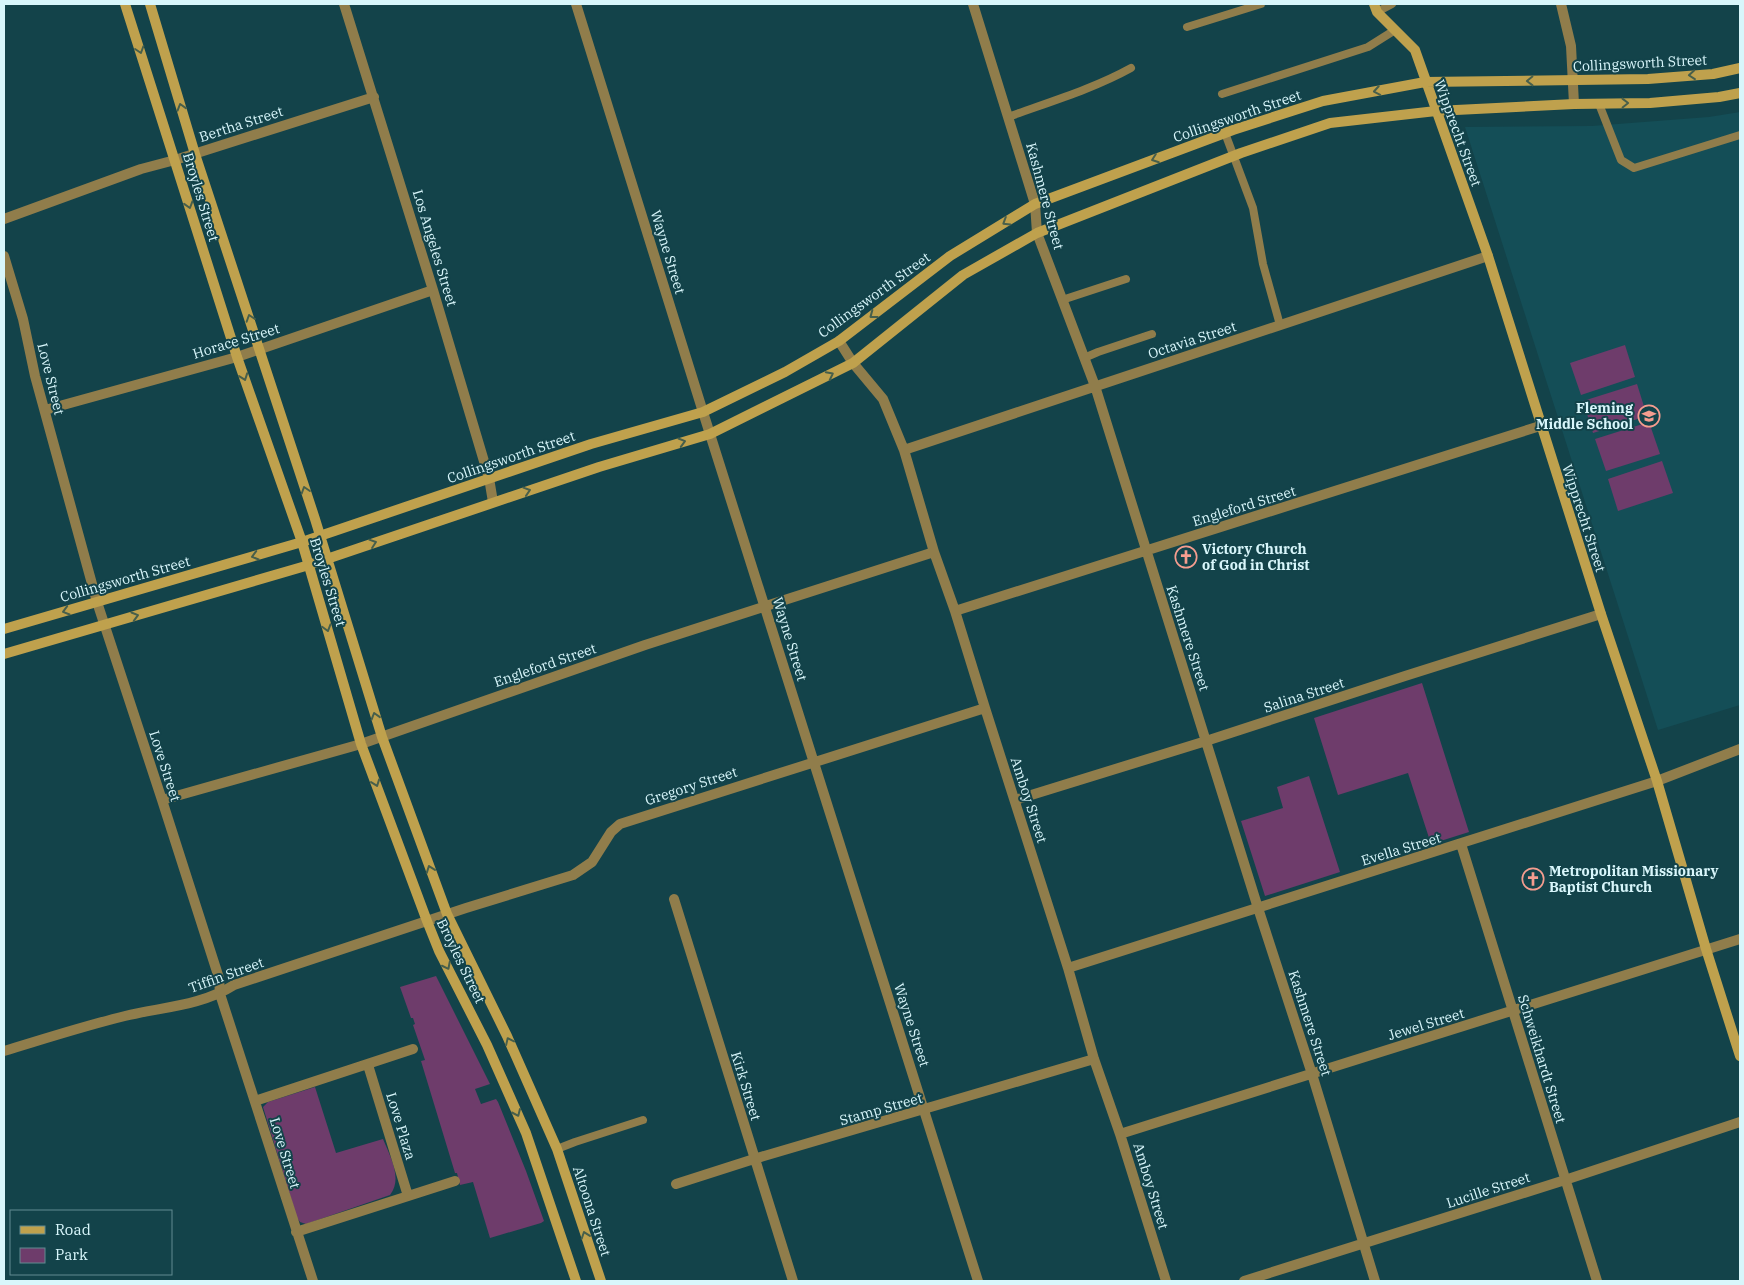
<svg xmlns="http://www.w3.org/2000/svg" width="1744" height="1285" viewBox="0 0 1744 1285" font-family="'IBM Plex Serif',serif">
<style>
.built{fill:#144e57}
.green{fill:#6e3c6b}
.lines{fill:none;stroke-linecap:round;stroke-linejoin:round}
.lane{stroke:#907d4b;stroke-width:8}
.street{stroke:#907d4b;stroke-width:10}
.secondary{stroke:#bfa14d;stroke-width:10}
.oneway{stroke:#475f4b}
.labels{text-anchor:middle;stroke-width:4;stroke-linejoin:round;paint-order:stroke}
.street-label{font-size:14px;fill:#d8f6fb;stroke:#13434a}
.poi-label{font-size:14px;font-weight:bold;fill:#d8f6fb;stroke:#13434a;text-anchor:start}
</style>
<rect width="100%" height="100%" fill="#13434a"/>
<path class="built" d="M 1740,112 L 1740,705 L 1658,730 L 1465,127 L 1592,126 L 1709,117 Z"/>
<path class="green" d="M 1625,345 L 1635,377 L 1581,395 L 1570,363 Z
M 1637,384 L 1647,416 L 1593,433 L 1583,401 Z
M 1649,422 L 1660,454 L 1606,471 L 1595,439 Z
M 1662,461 L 1673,493 L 1618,511 L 1608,479 Z
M 1422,683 L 1469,832 L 1431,844 L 1408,773 L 1338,795 L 1314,718 Z
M 1309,776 L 1340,872 L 1265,896 L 1241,821 L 1283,808 L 1277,787 Z
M 436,976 L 490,1084 L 475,1089 L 481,1104 L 496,1099 L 498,1102 L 526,1171 L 544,1221 L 541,1223 L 490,1238 L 473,1182 L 460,1185 L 457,1173 L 455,1173 L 421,1061 L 425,1060 L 413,1025 L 415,1024 L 413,1018 L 411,1018 L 400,987 Z
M 315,1087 L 336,1153 L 383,1139 C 390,1156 403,1179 390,1195 L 306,1224 L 300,1222 L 297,1218 L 263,1107 L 268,1102 Z"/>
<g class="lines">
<path class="lane" d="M 1377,12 L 1392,4
M 1187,27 L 1261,4
M 1222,94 L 1368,47 L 1395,30
M 1599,104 L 1621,160 L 1634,168 L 1740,135
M 1008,117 C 1049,102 1093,89 1131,68
M 1225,133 L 1253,208 L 1263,264 L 1280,325
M 1062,300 L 1126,279
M 1084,358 L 1098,352 L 1152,334
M 557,1149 L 575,1142 L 643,1120"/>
<path class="street" d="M 344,4 L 433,290 L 489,478 L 493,502
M 576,4 L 703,412 L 978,1281
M 973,4 L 1035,204 L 1037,233 L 1095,386 L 1258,908 L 1312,1074 L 1375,1281
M 1561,4 L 1571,46 L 1574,104
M 4,219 L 141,169 L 175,160 L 374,97
M 4,256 L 23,319 L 35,376 L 97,602 L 162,800 L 219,978 L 220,994 L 313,1281
M 839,341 L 853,363 L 883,399 L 904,450 L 934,552 L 955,611 L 985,708 L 1068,968 L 1094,1059 L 1120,1134 L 1166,1281
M 45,410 L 237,357 L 433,290
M 904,450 L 1488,256
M 955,611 L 1540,426
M 162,800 L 361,744 L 645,645 L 934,552
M 1015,800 L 1206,741 L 1405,676 L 1601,614
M 1461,844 L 1597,1281
M 674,899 L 793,1281
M 1068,968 L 1657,781 L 1740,749
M 4,1051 C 44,1039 84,1026 125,1016 C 162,1007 201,1006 234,985 L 466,908 L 573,875 L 592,862 L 611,832 L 620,824 L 985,708
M 368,1065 L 408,1196
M 255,1101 L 413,1049
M 1120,1134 L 1740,939
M 676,1184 L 754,1159 L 1094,1059
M 296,1232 L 455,1181
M 1244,1281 L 1565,1180 L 1740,1122"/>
<path class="secondary" d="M 125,4 L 237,357 L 302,542 L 361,744 L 427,921 L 439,951 L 487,1045 L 526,1133 L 576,1281
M 150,4 L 195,154 L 315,519 L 382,737 L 447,914 L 507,1036 L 557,1149 L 601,1281
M 1374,4 L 1377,12 L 1415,50 L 1488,256 L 1601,614 L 1657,781 L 1706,949 L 1740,1056
M 4,629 L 302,542 L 591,444 L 703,412 L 785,372 L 839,341 L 950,256 L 1035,204 L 1233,130 L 1323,101 L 1425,82 L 1648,79 L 1713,74 L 1740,68
M 4,654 L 309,565 L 599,467 L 710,434 L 853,363 L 963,275 L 1037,233 L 1241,153 L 1330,123 L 1436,111 L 1574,104 L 1650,103 L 1719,97 L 1740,93"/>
</g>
<defs><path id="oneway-chevron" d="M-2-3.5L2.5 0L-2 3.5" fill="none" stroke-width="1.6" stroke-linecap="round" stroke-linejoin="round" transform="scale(1.25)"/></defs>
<g class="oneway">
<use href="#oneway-chevron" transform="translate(140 50) rotate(72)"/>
<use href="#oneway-chevron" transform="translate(1692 75) rotate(175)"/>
<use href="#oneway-chevron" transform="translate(1530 81) rotate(179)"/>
<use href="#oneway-chevron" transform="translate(1377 91) rotate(170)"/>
<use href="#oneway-chevron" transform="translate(1625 103) rotate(-1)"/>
<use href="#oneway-chevron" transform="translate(181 107) rotate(-107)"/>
<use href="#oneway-chevron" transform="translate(1155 159) rotate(160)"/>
<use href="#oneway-chevron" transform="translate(189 205) rotate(73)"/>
<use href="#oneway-chevron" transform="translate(1006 222) rotate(148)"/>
<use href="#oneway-chevron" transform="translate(873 315) rotate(143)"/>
<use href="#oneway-chevron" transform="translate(250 318) rotate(-108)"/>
<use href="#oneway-chevron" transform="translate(830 375) rotate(-27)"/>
<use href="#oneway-chevron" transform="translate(244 377) rotate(70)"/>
<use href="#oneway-chevron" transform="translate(682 442) rotate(-16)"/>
<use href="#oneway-chevron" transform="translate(305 490) rotate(-108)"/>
<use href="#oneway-chevron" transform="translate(527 491) rotate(-18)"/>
<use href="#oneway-chevron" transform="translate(373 543) rotate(-19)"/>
<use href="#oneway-chevron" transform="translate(255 556) rotate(164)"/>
<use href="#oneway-chevron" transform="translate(66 611) rotate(164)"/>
<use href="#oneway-chevron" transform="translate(135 616) rotate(-16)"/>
<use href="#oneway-chevron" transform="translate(327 628) rotate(74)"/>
<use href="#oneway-chevron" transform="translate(375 716) rotate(-107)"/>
<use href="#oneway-chevron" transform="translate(376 783) rotate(70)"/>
<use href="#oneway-chevron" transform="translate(430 869) rotate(-110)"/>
<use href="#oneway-chevron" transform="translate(447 966) rotate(63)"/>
<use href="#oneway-chevron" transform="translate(509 1041) rotate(-115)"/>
<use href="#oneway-chevron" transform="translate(517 1113) rotate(66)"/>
<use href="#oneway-chevron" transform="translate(585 1235) rotate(-109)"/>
</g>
<defs>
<g id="school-ring" transform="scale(1.125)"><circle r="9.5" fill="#13434a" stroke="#f59d8f" stroke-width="1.5"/><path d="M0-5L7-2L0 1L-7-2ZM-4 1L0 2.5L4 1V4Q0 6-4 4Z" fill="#f59d8f"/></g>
<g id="church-ring" transform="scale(1.125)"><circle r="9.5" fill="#13434a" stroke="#f59d8f" stroke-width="1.5"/><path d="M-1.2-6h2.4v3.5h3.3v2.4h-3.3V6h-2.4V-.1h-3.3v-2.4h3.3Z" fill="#f59d8f"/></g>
</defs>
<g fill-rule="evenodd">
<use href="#school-ring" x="1649" y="416"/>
<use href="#church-ring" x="1186" y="557"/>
<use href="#church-ring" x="1533" y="879"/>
</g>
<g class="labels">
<g class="street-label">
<text transform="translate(1640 63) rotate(-3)" y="5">Collingsworth Street</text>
<text transform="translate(1237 116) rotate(-19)" y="5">Collingsworth Street</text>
<text transform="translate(241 124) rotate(-18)" y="5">Bertha Street</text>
<text transform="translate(1458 133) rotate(70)" y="5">Wipprecht Street</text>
<text transform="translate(1045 196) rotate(75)" y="5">Kashmere Street</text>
<text transform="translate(201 197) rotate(73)" y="5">Broyles Street</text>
<text transform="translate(435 248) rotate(73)" y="5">Los Angeles Street</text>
<text transform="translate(668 252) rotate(73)" y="5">Wayne Street</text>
<text transform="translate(874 295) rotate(-36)" y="5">Collingsworth Street</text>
<text transform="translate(1192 340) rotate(-18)" y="5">Octavia Street</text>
<text transform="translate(236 341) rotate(-17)" y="5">Horace Street</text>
<text transform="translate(51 379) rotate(76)" y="5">Love Street</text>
<text transform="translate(511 457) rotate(-19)" y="5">Collingsworth Street</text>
<text transform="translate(1244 506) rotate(-17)" y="5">Engleford Street</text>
<text transform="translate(1584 518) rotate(72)" y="5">Wipprecht Street</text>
<text transform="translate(125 579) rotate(-16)" y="5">Collingsworth Street</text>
<text transform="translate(328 582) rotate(73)" y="5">Broyles Street</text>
<text transform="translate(1188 638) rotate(72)" y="5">Kashmere Street</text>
<text transform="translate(790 639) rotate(73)" y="5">Wayne Street</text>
<text transform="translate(545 665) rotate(-19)" y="5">Engleford Street</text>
<text transform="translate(1304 695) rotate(-18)" y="5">Salina Street</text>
<text transform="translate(165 766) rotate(72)" y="5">Love Street</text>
<text transform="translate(691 786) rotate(-18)" y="5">Gregory Street</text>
<text transform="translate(1029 800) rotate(72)" y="5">Amboy Street</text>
<text transform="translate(1401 849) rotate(-17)" y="5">Evella Street</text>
<text transform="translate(461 961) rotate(64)" y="5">Broyles Street</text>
<text transform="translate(226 975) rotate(-20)" y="5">Tiffin Street</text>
<text transform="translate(1310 1023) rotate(72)" y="5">Kashmere Street</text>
<text transform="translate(1426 1024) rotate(-17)" y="5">Jewel Street</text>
<text transform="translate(912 1025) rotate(72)" y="5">Wayne Street</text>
<text transform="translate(1542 1059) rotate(73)" y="5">Schweikhardt Street</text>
<text transform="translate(746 1086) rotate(73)" y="5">Kirk Street</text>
<text transform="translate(881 1109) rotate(-16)" y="5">Stamp Street</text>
<text transform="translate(401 1126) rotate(73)" y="5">Love Plaza</text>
<text transform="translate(285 1153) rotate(73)" y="5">Love Street</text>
<text transform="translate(1151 1186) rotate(73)" y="5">Amboy Street</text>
<text transform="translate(1488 1190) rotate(-18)" y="5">Lucille Street</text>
<text transform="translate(592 1211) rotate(72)" y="5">Altoona Street</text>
</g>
<g class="poi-label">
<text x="1633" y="413" text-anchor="end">Fleming<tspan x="1633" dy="16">Middle School</tspan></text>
<text x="1202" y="554">Victory Church<tspan x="1202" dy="16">of God in Christ</tspan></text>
<text x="1549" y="876">Metropolitan Missionary<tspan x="1549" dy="16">Baptist Church</tspan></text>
</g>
</g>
<rect width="1744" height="1285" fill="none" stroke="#d8f6fb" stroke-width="10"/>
<rect x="10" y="1210" width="162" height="65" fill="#13434a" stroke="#628b91"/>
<rect x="20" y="1226" width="25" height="8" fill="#bfa14d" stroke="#628b91"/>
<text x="55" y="1235" font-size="15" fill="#d8f6fb">Road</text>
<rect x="20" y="1248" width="25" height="15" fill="#6e3c6b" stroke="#628b91"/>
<text x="55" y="1260" font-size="15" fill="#d8f6fb">Park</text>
</svg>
